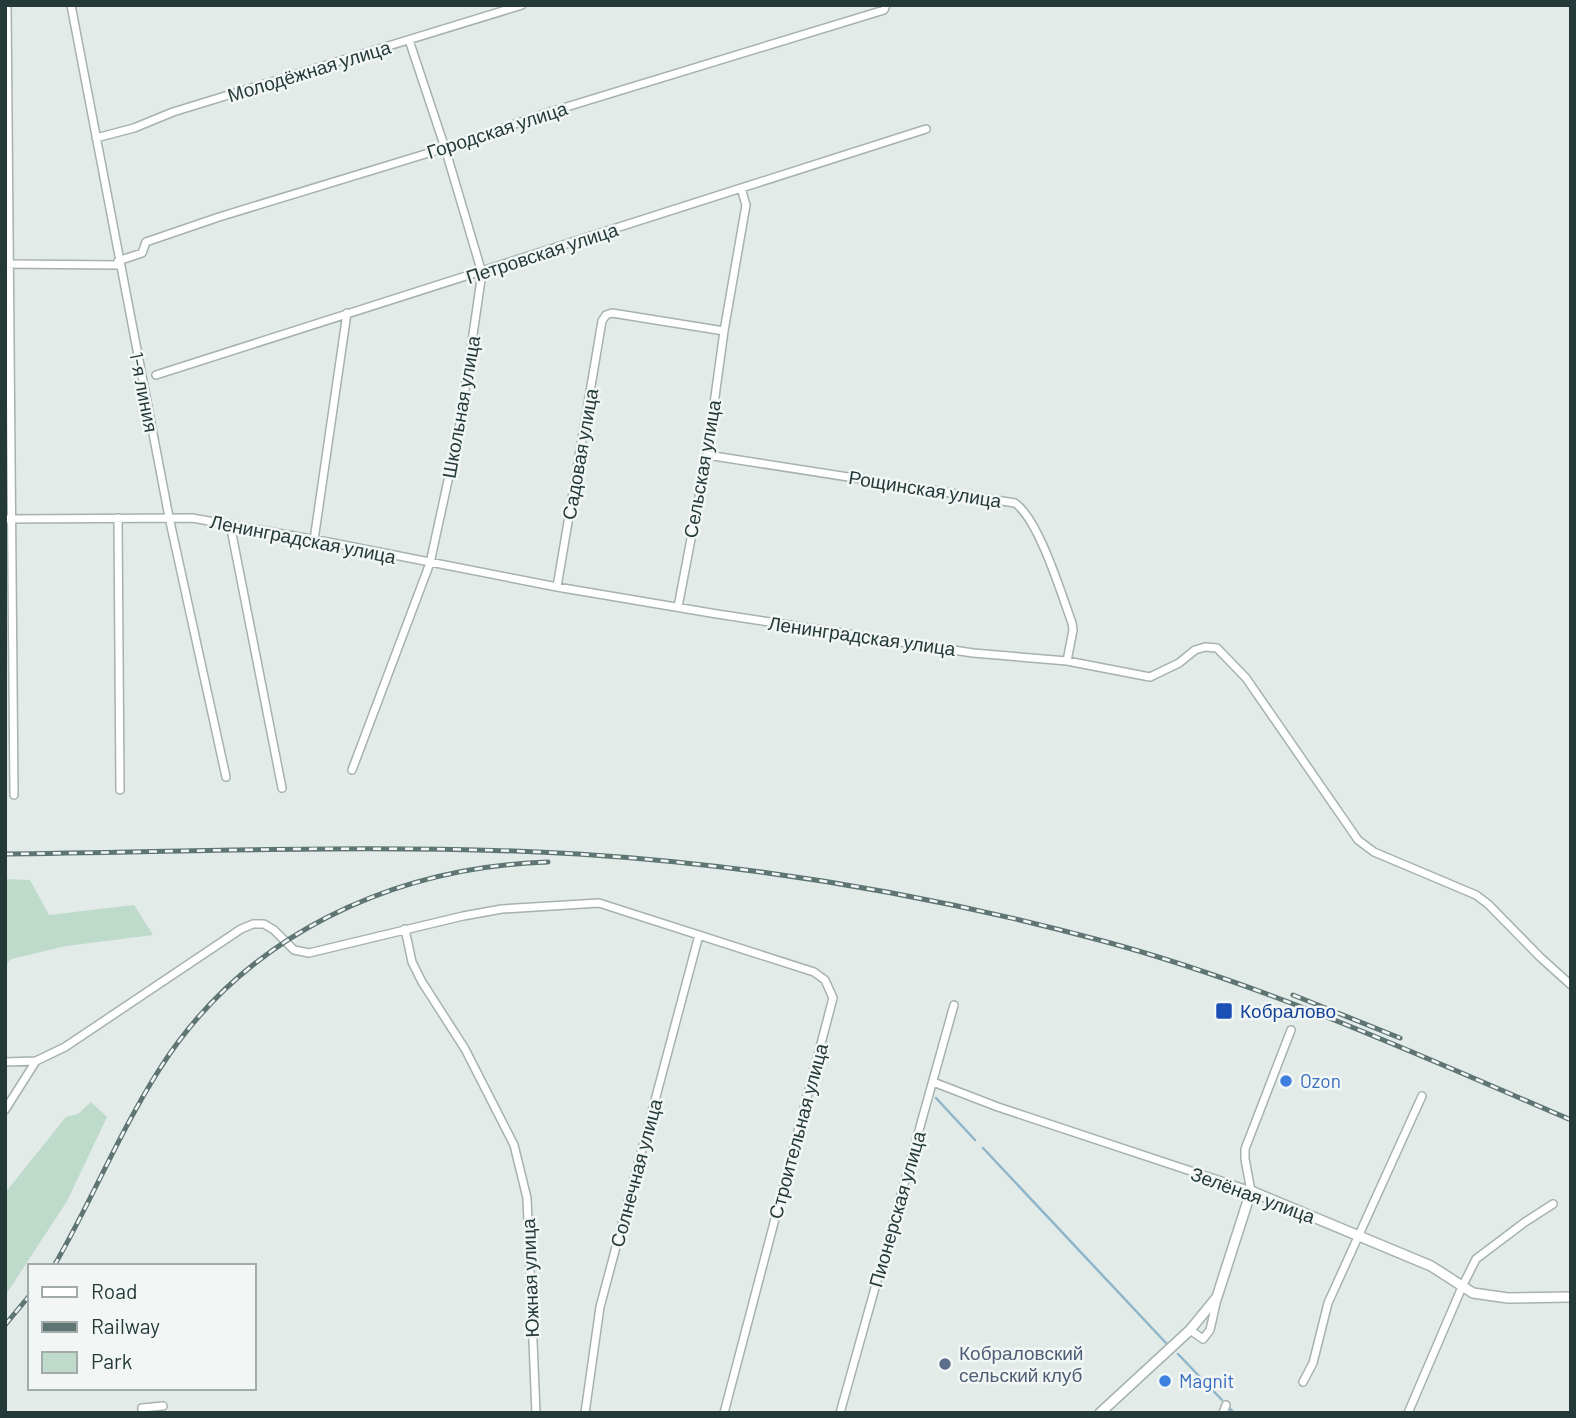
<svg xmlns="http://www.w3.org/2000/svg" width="1576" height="1418" viewBox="0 0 1576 1418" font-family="Barlow,sans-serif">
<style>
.green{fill:#bddaca}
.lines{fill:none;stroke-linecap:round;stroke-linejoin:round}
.stream{stroke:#8fb5ca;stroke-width:2.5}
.minor-casing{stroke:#a5b2b0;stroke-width:10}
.tertiary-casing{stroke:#a5b2b0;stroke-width:12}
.minor{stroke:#fff;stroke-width:7}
.tertiary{stroke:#fff;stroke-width:9}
.rail-casing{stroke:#5e7574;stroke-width:5}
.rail{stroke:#f2f7f6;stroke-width:2.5;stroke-dasharray:8;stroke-linecap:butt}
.transit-dot{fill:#1a4fb4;stroke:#f2f7f6;stroke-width:2.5}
.shop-dot{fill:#3f7fe0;stroke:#f2f7f6;stroke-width:2.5}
.service-dot{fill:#5c6f8a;stroke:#f2f7f6;stroke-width:2.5}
.labels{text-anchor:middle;stroke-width:5;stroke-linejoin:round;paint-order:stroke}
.street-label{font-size:19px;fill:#243a38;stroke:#f2f7f6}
.transit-label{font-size:19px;fill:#164399;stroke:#f2f7f6;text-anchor:start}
.shop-label{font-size:19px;fill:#366cbe;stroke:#f2f7f6;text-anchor:start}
.service-label{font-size:19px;fill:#4e5e75;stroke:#f2f7f6;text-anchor:start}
</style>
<rect width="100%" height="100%" fill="#e2ebe8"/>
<path class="green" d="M 5,879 L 30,880 L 49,915 L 134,905 L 153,935 L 66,946 L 11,959 L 5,966 Z
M 91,1102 L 107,1117 L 67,1201 L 5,1296 L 5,1193 L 66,1117 L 78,1114 Z"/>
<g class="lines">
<path class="stream" d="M 936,1098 L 975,1140
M 983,1148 L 1166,1343
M 1178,1354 L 1222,1400
M 1229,1408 L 1234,1413"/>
<g class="minor-casing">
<path id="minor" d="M 7,5 L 14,795
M 71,5 L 169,517 L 226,777
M 96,138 L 134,128 L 173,112 L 522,5
M 118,261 L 142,253 L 146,242 L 219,217 L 445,148 L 550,112 L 884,10 L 886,5
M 5,264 L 119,265
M 156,375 L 926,129
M 707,455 L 1015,503 C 1039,520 1061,593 1072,623 L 1073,630 L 1067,661
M 118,518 L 120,790
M 5,519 L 192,518 L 328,542 L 557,587 L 717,614 L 973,653 L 1067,661 L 1150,677 L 1179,663 L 1195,650 L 1205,647 L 1217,648 L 1246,678 L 1358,840 L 1374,852 L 1476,895 L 1488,904 L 1540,957 L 1571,985
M 230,524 L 282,788
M 314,540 L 347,313
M 557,587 L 602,321 L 606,315 L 612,313 L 724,331
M 678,607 L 707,455 L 724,331 L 746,205 L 741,188
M 352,770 L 430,563 L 459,430 L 482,273 L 445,148 L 409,40
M 405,929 L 412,962 L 422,982 L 465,1049 L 514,1145 L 527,1198 L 536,1413
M 5,1062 L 36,1061
M 933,1082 L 998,1107 L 1251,1191 L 1245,1159 L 1245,1149 L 1291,1030
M 5,1110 L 36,1061 L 65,1047 L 241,929 L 253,924 L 264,924 L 274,930 L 294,950 L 309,953 L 463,916 L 502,909 L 599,903 L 814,972 L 825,980 L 833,998 L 724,1413
M 1190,1330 L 1203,1339 L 1210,1330 L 1217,1299
M 1303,1382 L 1313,1363 L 1328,1303 L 1422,1096
M 142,1413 L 142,1408 L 163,1406
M 585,1413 L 600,1307 L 699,935
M 840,1413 L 954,1005
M 1223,1413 L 1226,1405
M 1408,1413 L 1462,1287 L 1476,1259 L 1525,1222 L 1553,1204"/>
</g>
<g class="tertiary-casing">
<path id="tertiary" d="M 1100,1413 L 1190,1330 L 1217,1297 L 1251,1191 L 1431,1266 L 1473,1293 L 1508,1298 L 1571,1297"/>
</g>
<use href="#minor" class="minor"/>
<use href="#tertiary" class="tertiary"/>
<g class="rail-casing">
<path id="rail" d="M 5,854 C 195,852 389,843 578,854 C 755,865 932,895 1103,941 C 1263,984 1419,1055 1571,1120
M 1293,995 L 1400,1038
M 54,1266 C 91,1202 119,1133 159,1070 C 244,935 393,867 548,862
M 5,1325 L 30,1295"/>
</g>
<use href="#rail" class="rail"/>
</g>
<rect class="transit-dot" x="1215" y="1002" width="18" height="18" rx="3.5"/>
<g class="shop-dot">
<circle cx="1286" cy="1081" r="7"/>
<circle cx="1165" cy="1381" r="7"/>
</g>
<circle class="service-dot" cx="945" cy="1364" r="7"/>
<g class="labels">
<g class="street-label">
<text transform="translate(309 71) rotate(-17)" y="7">Молодёжная улица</text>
<text transform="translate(497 130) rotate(-18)" y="7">Городская улица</text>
<text transform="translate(542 253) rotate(-18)" y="7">Петровская улица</text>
<text transform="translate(144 392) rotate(79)" y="7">1-я линия</text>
<text transform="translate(461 407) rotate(-80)" y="7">Школьная улица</text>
<text transform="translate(580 454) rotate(-80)" y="7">Садовая улица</text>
<text transform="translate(702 469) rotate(-80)" y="7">Сельская улица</text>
<text transform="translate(925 489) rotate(9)" y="7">Рощинская улица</text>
<text transform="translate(303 539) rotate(11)" y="7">Ленинградская улица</text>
<text transform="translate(862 636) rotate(8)" y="7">Ленинградская улица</text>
<text transform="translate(798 1131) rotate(-75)" y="7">Строительная улица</text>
<text transform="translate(636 1173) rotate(-75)" y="7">Солнечная улица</text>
<text transform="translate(1253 1195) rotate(20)" y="7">Зелёная улица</text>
<text transform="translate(897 1209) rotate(-74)" y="7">Пионерская улица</text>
<text transform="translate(530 1278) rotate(-92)" y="7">Южная улица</text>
</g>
<g class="transit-label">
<text x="1240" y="1018">Кобралово</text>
</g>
<g class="shop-label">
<text x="1300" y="1088">Ozon</text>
<text x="1179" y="1388">Magnit</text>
</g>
<g class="service-label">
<text x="959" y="1360">Кобраловский<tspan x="959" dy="22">сельский клуб</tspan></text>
</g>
</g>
<rect width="1576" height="1418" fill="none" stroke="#243a38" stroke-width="14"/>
<rect x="28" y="1264" width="228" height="126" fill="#f2f7f6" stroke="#a0abaa" stroke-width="2"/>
<rect x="42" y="1287" width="35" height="10" fill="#ffffff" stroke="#a0abaa" stroke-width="2"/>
<text x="91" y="1299" font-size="21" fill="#243a38">Road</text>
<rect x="42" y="1322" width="35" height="10" fill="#5e7574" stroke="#a0abaa" stroke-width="2"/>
<text x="91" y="1334" font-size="21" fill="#243a38">Railway</text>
<rect x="42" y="1352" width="35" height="21" fill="#bddaca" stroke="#a0abaa" stroke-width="2"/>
<text x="91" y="1369" font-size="21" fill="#243a38">Park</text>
</svg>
